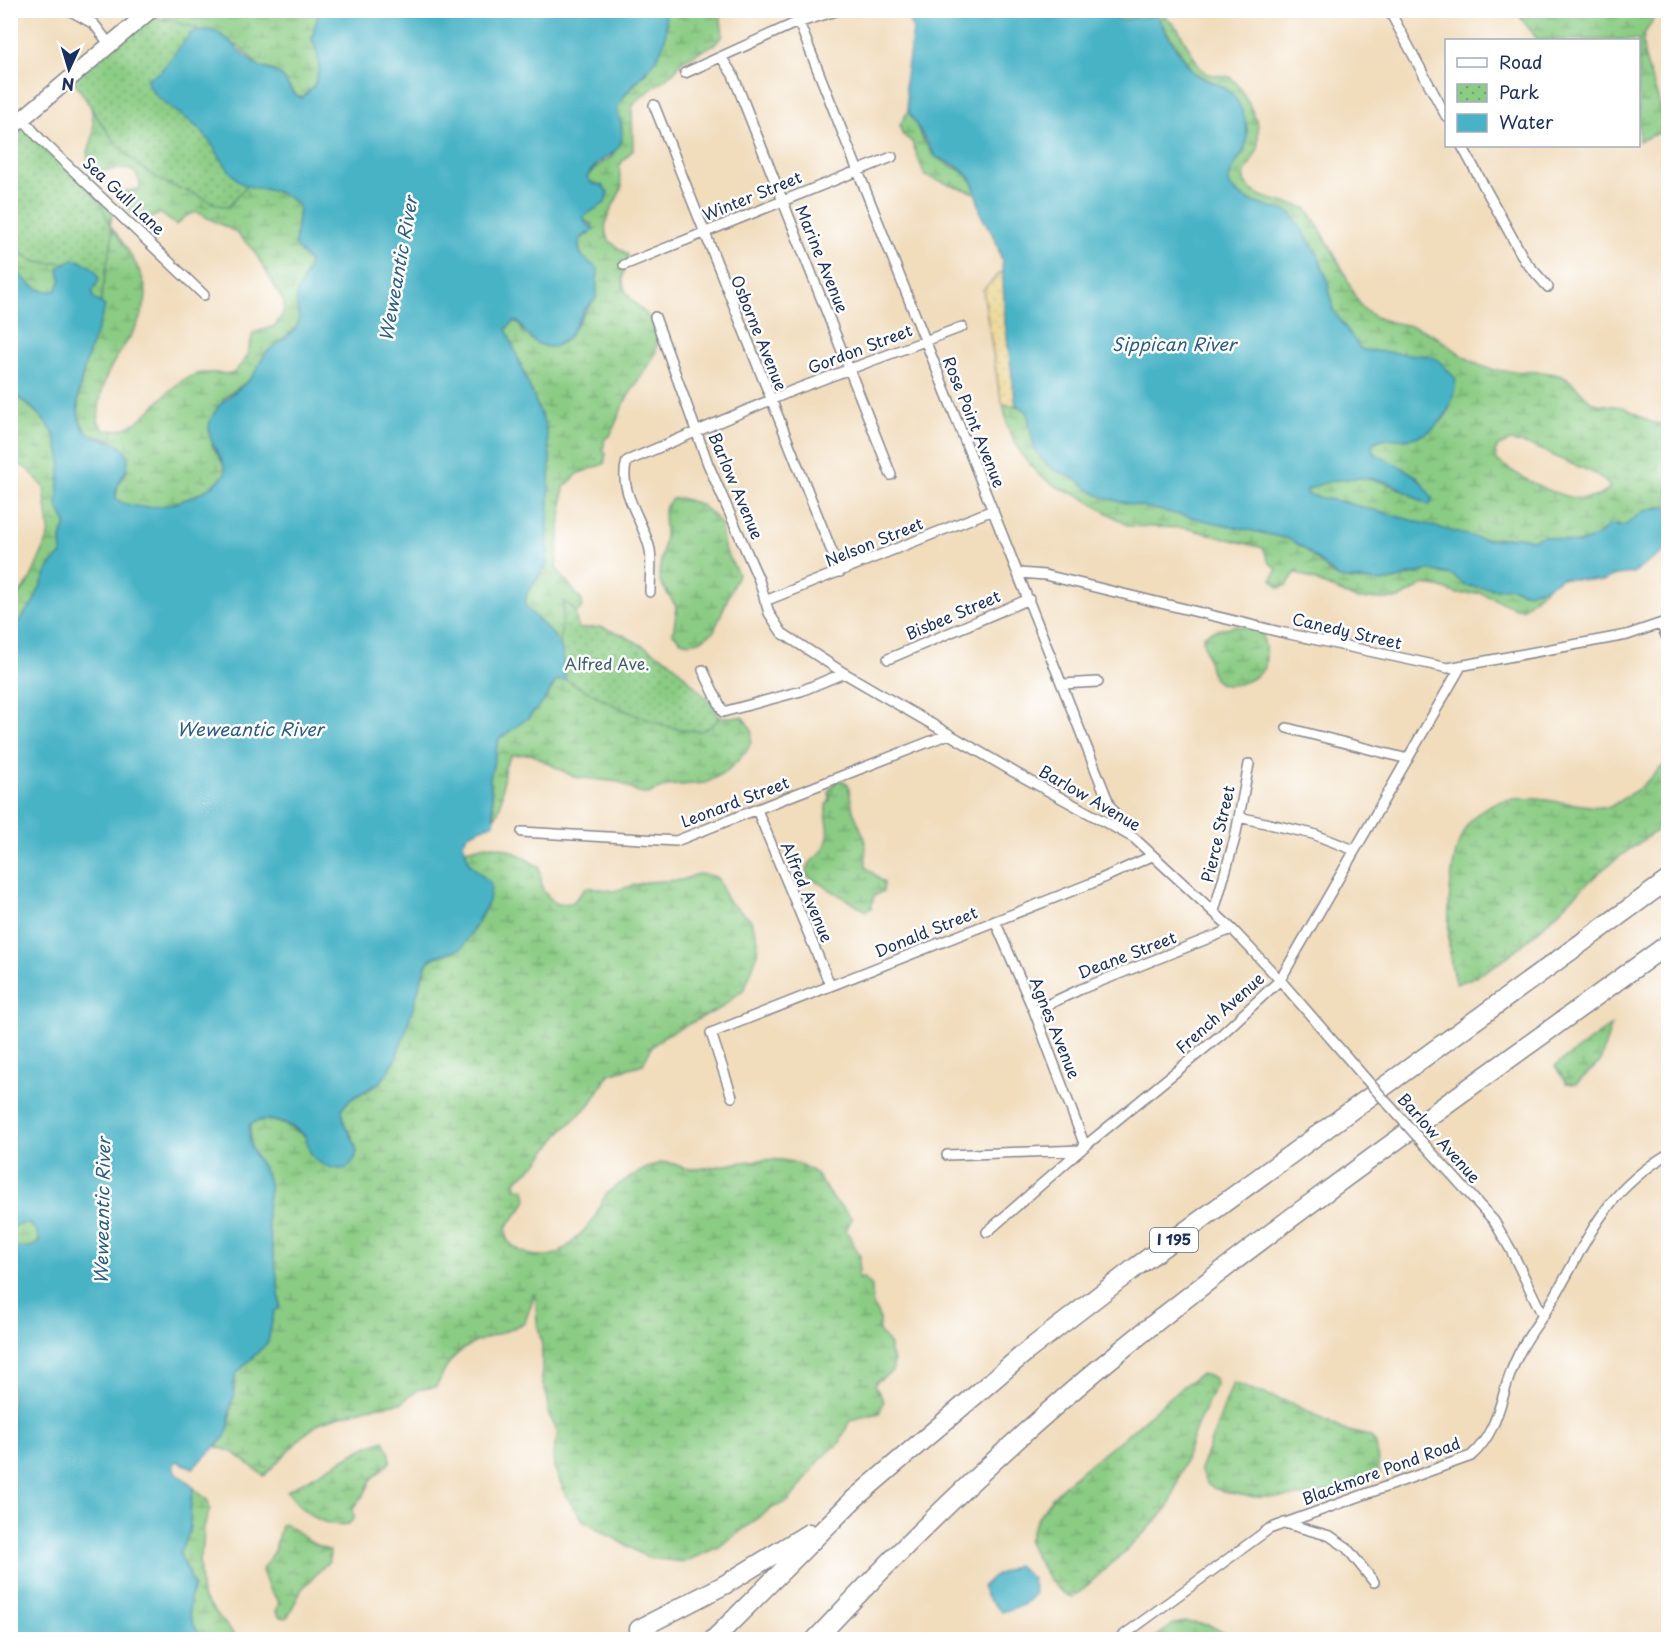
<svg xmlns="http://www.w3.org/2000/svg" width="1679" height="1650" viewBox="0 0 1679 1650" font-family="'Playpen Sans',sans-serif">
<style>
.wetland{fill:url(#wetland-marsh);stroke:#537e71;stroke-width:1.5;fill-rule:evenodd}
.sand{fill:url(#sand-dots);stroke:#84847e;stroke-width:1.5}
.park{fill:url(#park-dots);stroke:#537e71;stroke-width:1.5}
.water{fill:#48b3c6;stroke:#327192;stroke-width:1.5}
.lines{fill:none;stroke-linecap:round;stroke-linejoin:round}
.minor-casing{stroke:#86868d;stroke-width:12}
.primary-casing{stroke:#86868d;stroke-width:18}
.motorway-casing{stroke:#86868d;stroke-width:21}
.minor{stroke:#fff;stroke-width:9}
.primary{stroke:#fff;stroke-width:15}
.motorway{stroke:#fff;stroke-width:18}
.minor-bridge-casing{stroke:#86868d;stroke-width:12;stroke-linecap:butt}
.minor-bridge{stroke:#fff;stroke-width:9}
.labels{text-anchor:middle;stroke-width:5;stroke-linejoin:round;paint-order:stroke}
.shield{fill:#fff;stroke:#5f6d8e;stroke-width:1.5}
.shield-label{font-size:15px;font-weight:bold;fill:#1b2f5e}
.street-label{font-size:16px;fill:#1b2f5e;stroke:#fff}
.park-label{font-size:16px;fill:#3d5e69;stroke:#fff}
.water-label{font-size:18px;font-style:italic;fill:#2b5d82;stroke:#fff}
</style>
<defs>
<pattern id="wetland-marsh" width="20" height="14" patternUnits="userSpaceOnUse" patternTransform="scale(1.5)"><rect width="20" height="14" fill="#8bcc84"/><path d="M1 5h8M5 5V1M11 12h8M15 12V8" fill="none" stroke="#71a66f"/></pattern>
<pattern id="sand-dots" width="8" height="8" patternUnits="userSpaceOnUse" patternTransform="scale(1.5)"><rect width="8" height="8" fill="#eeda9e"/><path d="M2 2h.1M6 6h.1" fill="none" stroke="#ccbb8a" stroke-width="1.8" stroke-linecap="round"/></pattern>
<pattern id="park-dots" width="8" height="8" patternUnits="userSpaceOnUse" patternTransform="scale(1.5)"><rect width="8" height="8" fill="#8bcc84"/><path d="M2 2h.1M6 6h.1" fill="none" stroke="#71a66f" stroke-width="1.8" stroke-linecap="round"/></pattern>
</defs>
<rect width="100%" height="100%" fill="#fff"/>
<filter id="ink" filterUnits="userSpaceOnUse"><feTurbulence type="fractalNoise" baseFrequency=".0167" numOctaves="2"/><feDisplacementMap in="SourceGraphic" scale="12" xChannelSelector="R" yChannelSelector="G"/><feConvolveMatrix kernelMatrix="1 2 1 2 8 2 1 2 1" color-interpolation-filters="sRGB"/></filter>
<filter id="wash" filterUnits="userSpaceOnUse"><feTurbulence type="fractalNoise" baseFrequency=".008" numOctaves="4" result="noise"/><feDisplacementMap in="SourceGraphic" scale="24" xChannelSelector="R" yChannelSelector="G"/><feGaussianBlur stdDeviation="1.35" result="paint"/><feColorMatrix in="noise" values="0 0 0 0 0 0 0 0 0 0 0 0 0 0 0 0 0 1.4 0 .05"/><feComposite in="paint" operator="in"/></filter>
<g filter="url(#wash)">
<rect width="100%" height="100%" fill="#f1dcbc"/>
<path class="wetland" d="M 174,11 L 184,11 L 196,19 L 206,11 L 319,11 L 312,39 L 318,56 L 319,69 L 314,86 L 302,98 L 295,96 L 283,77 L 272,70 L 260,67 L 237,44 L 243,184 C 263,188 286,191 299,207 L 295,246 L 310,262 L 309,271 L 297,295 L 299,320 L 296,328 L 265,354 L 259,368 L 250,379 L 223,399 L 212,445 L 225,467 L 225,474 C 205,499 144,519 116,499 L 118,484 L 127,472 L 111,440 L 90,435 C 67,414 84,377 88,351 C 91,334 92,317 94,299 L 61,279 L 56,291 C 39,293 28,284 17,271 L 17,263 L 11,253 L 11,154 L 114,206 L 110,225 C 122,241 147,276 146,296 C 144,322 123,345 111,367 C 102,383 99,403 98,421 L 104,430 C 147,436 159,385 197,374 C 209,371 222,375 234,373 L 247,357 L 253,333 L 275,326 L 283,314 L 284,302 L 254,251 L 236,232 L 196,212 L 186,216 L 176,225 L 160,213 L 148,220 C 134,218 123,207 122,192 L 140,189 C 140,160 115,169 97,172 L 89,166 C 84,152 92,147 93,134 C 95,120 90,105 88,91 L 157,23 Z
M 662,11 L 720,11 L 723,36 L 715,44 L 682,61 L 674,72 L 636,101 L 632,108 L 633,150 C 618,165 617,165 622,186 C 618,202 597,223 609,240 C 613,245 622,250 628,255 C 629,265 621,271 623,282 C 628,312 665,309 655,355 L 625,401 L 610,436 L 605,438 L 603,450 L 606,454 L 604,464 L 579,473 L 564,487 L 556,568 L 582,601 L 582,607 L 571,619 L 570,627 L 714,711 L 719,717 L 743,717 L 752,731 L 751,742 L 746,752 L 727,771 L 706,783 L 667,786 L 648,794 L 638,793 L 620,782 L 574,777 L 531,754 L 512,755 C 497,771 508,799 495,817 L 490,778 L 499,738 L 528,718 L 544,701 L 556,681 L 565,680 L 525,606 L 527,593 L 547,565 L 550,455 L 545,425 L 506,329 L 514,321 L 518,322 L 524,334 L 562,343 C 576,330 583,312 596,298 L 598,270 C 586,262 576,254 580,239 L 591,233 L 591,224 L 583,219 L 597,183 L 592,184 L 587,177 L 594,169 L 612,156 L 622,127 L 617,109 L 620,101 L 647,71 L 665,14 Z
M 1108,11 L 1160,11 L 1178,29 L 1201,69 L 1208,74 L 1230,77 L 1239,86 L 1250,106 L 1258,125 L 1258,149 L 1245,173 L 1244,182 C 1259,203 1286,200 1307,209 C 1322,230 1334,253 1346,276 C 1351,287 1355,300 1363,308 C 1379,324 1399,322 1418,328 C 1444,337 1460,359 1484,367 C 1509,376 1537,367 1561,376 C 1576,381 1580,394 1592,402 C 1603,408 1616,403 1627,409 C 1643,416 1649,426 1668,424 L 1668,506 L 1654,508 L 1624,526 L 1616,525 L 1603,530 L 1595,538 L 1573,544 L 1544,536 L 1531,540 L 1519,537 L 1478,539 L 1347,503 L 1308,496 L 1307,489 C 1350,469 1384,477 1422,502 L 1432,499 L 1417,476 L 1373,453 L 1372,444 C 1383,436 1392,439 1404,438 C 1414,438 1422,434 1431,429 C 1457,413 1450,398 1449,371 L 1429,356 L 1363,350 L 1359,347 L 1333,310 L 1327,279 L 1317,253 L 1290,212 C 1268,206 1242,204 1228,183 L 1232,168 L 1245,151 L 1247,127 L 1220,85 L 1193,72 L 1157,16 L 1120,20 L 1109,15 ZM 1511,441 C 1532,444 1546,453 1565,461 C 1583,469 1597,471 1610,487 C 1587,518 1519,478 1497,460 L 1495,453 L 1498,446 Z
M 1582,11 L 1651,11 L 1653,19 C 1651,24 1646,30 1644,36 C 1637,62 1670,104 1660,133 L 1639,141 L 1638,40 L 1538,40 L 1520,17 L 1524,11 Z
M 908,111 C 918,125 922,144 935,156 C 950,169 973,168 975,193 L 925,176 L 912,142 L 902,134 L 900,125 Z
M 11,392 C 33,409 61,428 61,460 C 61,490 51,491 66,523 L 61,539 L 62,554 C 46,568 45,587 34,603 C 26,613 16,622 11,633 L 11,604 L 29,582 L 47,541 L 49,529 L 44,487 L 29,470 L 11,460 Z
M 1003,404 L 1022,407 L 1027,411 L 1053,469 L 1076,479 L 1096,494 L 1289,539 L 1303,547 L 1333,575 L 1351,580 L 1386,582 L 1429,570 L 1452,575 L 1467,586 L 1496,589 L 1510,587 L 1523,592 L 1548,586 L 1523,608 L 1515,608 L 1481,593 L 1458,594 L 1439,587 L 1423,585 L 1399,599 L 1356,599 L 1296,572 L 1287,585 L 1279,588 L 1272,579 L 1277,569 L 1269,562 L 1263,548 L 1186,528 L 1129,526 L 1082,497 L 1057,487 L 1039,475 L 1021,454 L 1008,428 Z
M 680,498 L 700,504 L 717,519 L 721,525 L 724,548 L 738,574 L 714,631 L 700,641 L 689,643 L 681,641 L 673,633 L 677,608 L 660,582 L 659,574 L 665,535 L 664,509 L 672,499 Z
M 1234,626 L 1260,628 C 1264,638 1269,660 1263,669 C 1254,682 1223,693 1213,677 C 1210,672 1209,664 1208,659 C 1206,651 1203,645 1203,636 L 1210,632 Z
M 1668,761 L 1668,822 C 1646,839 1622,853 1601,871 C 1556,910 1515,965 1456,984 C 1444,952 1447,865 1463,833 C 1471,816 1486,804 1505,800 C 1541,794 1575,808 1610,807 L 1640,788 Z
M 837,781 L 844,781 L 848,784 L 853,811 L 865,839 L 866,867 L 884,883 L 883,891 L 874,896 L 871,908 L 866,911 L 807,876 C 805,861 818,859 824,848 C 834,828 824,821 826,805 L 830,800 L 829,790 Z
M 486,845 C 508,846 521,856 539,867 L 543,891 L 556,904 L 572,903 L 587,887 L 614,891 L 646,882 L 682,880 L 698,874 L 714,876 L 718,879 L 727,900 L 750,919 L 755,930 L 758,940 L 757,955 L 745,988 L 721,1008 L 664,1036 L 652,1047 L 643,1064 L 609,1074 L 591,1103 L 562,1131 L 537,1163 L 517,1180 L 515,1187 L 524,1189 C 534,1205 513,1215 506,1228 L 507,1240 C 519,1254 538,1260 556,1254 C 568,1249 585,1230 593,1220 C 601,1207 601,1196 615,1187 C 628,1178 644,1168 660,1163 C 671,1160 682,1169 694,1169 C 729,1168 775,1149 807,1168 C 819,1174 823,1185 830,1195 C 836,1204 846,1209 852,1219 L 846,1230 L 860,1256 L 858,1279 L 864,1278 L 872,1286 L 872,1303 L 880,1319 L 879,1332 L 890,1345 L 890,1353 L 894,1362 L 892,1371 L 876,1382 L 875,1386 L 884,1401 L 879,1413 L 850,1420 L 840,1442 L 821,1459 L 789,1501 L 772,1508 L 719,1547 L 684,1562 L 648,1558 L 583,1520 L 566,1496 L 554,1467 L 553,1454 L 558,1433 L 548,1412 L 548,1400 L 542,1381 L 542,1345 L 537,1322 L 535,1293 L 525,1322 C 502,1336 471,1338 453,1358 C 446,1366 441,1378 436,1387 L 419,1389 L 401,1403 L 367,1408 L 321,1422 L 304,1435 L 264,1476 L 233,1452 L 217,1447 L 229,1427 L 236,1374 L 268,1342 L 274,1312 L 280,1306 C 279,1276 272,1249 267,1220 C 265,1208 271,1196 269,1183 C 265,1160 245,1158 251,1124 C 269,1114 289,1126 305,1136 C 312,1158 322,1169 346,1169 L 353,1137 L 345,1126 L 342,1109 C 352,1093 369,1094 380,1082 C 400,1060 416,995 426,965 C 433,955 441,957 451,952 C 473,941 488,907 491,884 L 469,863 L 465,850 Z
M 1611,1026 L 1600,1062 L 1576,1084 L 1566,1083 L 1555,1066 Z
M 25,1222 L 36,1230 L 40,1241 L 31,1247 L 11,1248 L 11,1227 Z
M 1202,1374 L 1215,1378 L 1216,1384 L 1195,1430 L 1169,1507 L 1134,1543 L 1081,1591 L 1072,1597 C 1053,1593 1036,1559 1028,1542 C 1041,1491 1097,1461 1134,1429 C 1157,1409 1175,1389 1202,1374 Z
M 1233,1383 L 1291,1403 L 1344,1430 L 1370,1436 L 1376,1443 L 1379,1474 C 1331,1497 1264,1506 1213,1488 L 1208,1485 L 1200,1470 Z
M 384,1440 L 390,1454 L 390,1462 L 371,1480 L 364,1495 L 353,1508 L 354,1519 L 348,1524 C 322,1528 301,1510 287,1491 L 364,1448 Z
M 194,1488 L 208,1501 L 210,1509 L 204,1527 L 203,1547 L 199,1559 L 202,1597 L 238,1639 L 205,1639 C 188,1625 185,1607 194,1586 L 179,1552 C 196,1529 186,1514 194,1488 Z
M 286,1524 L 314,1544 L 330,1551 L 329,1561 L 302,1589 L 287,1618 L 280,1617 L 276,1612 L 279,1602 L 268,1587 L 262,1570 L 275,1549 L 281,1525 Z
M 1185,1622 L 1209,1625 L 1236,1639 L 1153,1639 L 1174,1624 Z"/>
<path class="sand" d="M 1003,270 L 1005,322 L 1016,405 L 1003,404 L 999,390 L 983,290 Z"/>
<path class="park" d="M 137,12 L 197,28 L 172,65 L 254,177 L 228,207 C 213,206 204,197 190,192 C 124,173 101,122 66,68 Z
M 17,108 L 100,202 L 113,232 L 95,332 L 72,262 C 61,262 43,266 32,260 C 23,255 21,252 11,250 L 10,112 Z
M 564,602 L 573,608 L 579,629 L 601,627 L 623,635 L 669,660 L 715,707 L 719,719 C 712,726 705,732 695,731 C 650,729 598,695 557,676 Z"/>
<path class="water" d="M 910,10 L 1108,10 L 1109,15 L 1120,20 L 1157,16 C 1165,31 1182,59 1192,71 C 1200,80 1211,81 1221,86 C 1238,93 1248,120 1247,137 C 1246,155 1230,165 1228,183 C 1242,204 1268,206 1290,212 L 1317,253 L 1327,279 L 1333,310 L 1359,347 L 1363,350 L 1429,356 L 1438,360 L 1456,379 C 1453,411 1438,437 1403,439 C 1391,439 1382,436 1372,444 L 1373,453 C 1398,466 1420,472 1432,499 L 1430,505 C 1415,500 1404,488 1389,483 C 1364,474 1330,478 1307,490 L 1308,495 L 1347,503 L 1485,540 L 1519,537 L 1531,540 L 1544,536 L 1579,544 L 1600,535 L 1607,526 L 1624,526 L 1644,511 L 1668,506 L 1668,549 L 1633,573 L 1612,576 L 1603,581 L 1561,578 L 1548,586 L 1528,593 L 1510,587 L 1496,589 L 1467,586 L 1452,575 L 1429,570 L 1386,582 L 1339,578 L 1303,547 L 1289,539 L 1108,499 L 1096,494 L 1076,479 L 1053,469 L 1043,461 L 1034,448 L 1027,411 L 1016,405 L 1005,322 L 1002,261 L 995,238 L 982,217 L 972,179 L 955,165 L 936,157 L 908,111 L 905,82 L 913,30 L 906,15 Z
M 319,11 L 662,10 L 665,14 C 674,63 632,73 617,109 C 634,162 603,147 587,177 L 592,184 L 602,185 L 608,193 L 605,203 L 584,216 L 585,222 L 594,229 L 580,239 C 575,256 587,260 598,269 L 596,298 L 585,309 L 568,338 L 554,347 C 534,347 529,337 518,322 L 514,321 L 506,329 L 545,425 L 550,455 L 547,565 L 527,593 L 525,606 L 556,638 L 562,650 L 565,680 L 556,681 L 544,701 L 528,718 L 499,739 L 490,778 L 494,823 L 468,834 L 463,842 L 469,863 L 491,884 L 489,901 L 462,948 L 431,958 L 426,965 C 415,996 404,1049 386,1075 C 375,1091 353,1091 342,1109 C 343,1115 343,1122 346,1128 C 356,1144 364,1154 346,1169 C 331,1169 317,1166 310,1152 C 307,1146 308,1139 303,1134 C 290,1123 266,1115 250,1124 C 245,1158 265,1160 269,1184 C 271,1196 265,1208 267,1220 C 272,1250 279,1276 280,1307 L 274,1312 L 268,1342 L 236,1374 L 233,1385 L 235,1395 L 230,1405 L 229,1427 L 224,1438 L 193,1468 L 177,1461 L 174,1464 L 174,1470 L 194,1488 C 185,1516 198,1527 179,1552 L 194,1586 C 185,1608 189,1624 205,1639 L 11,1639 L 11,1248 L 31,1247 L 40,1241 L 36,1230 L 28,1223 L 11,1227 L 10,633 L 33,603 L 49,567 L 62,554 L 61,539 L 66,523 L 57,506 L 61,460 L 54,433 L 36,411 L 11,392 L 11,253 L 16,251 L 20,254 L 17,271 C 27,284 39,294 56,291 L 61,279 L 58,268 L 73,259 C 81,261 101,268 98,281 C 97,285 93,289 92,294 L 94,299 L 105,306 L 104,310 C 97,336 59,413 89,434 C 103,444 118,437 128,455 C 130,475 113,482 116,499 C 144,519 205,499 225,474 C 226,455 204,443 210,422 C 218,400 235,394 250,379 C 258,371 260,359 267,352 C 276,343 289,338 296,328 C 303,318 294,307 297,296 C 299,284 308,275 309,262 L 295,246 L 299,207 C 282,184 255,193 241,183 C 224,169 217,148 202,132 C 185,113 155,104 146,79 L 160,72 L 191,33 C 221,19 237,53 258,66 C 266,70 277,70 283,78 C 290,86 290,94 302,98 L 314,86 L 319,69 L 318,56 L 312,39 Z
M 1017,1565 L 1032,1579 L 1035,1593 L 1023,1605 L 1002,1612 L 987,1598 L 982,1587 L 992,1577 Z"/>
</g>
<g filter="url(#ink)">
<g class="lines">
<g class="minor-casing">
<path id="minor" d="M 69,10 L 94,24 L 110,45
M 794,10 L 1110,806 L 1126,831
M 1389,10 L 1446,116
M 721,57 L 733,75 L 891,475
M 685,73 L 791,25 L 839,10
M 654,105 L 840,572
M 23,119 L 40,139 L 204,295
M 1462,146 L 1525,261 L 1548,287
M 624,265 L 892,157
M 655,317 L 708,464 L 759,580 L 769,613 L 782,633 L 844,673 L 1014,772 L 1134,838 L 1232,929 L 1280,980 L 1365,1078
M 1019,573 L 1045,575 L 1280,632 L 1448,668 L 1627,635 L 1668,621
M 650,592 C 650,578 652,563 650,550 C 644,521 617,491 627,461 L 794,390 L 962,327
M 765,601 L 993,510
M 1661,624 L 1668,640
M 888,659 L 1029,599
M 703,670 L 723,712 L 801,691 L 844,673
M 1062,684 L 1098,682
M 1287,728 L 1408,759
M 757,810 L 830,985
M 1239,817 L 1313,834 L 1354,850
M 522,832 L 676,841 L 949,734
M 1214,911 L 1235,838 L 1249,764
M 995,921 L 1034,1011 L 1085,1146
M 1034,1011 L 1081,989 L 1232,929
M 732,1097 L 711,1033 L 1092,883 L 1152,856
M 1423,1143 L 1494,1221 L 1512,1252 L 1543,1316
M 947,1155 L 1081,1150
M 987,1232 L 1085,1146 L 1222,1034 L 1280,980 L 1460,668
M 1284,1523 L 1330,1536 L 1346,1547 L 1374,1582
M 1117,1640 L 1269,1529 L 1471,1456 C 1500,1430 1500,1395 1515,1362 C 1524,1340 1539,1323 1551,1303 C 1589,1239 1601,1195 1668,1154"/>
</g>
<g class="primary-casing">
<path id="primary" d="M 10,129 L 151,10"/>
</g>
<g class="motorway-casing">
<path id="motorway" d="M 639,1629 L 724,1585 L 809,1533
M 713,1640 L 854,1499 L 1027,1351 L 1136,1267 L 1668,880
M 815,1640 C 912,1536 1015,1436 1125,1347 C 1300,1205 1486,1077 1668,944"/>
</g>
<use href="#minor" class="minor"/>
<use href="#primary" class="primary"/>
<use href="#motorway" class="motorway"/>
<g class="minor-bridge-casing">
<path id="minor-bridge" d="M 1365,1078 L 1423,1143"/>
</g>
<use href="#minor-bridge" class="minor-bridge"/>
</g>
</g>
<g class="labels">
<rect class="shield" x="1150" y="1228" width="48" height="24" rx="4.5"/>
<g class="shield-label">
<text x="1174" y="1245">I 195</text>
</g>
<g class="street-label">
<text transform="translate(124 196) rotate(43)" y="6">Sea Gull Lane</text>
<text transform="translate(752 196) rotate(-22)" y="6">Winter Street</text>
<text transform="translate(822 259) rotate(68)" y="6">Marine Avenue</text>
<text transform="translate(759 333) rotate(68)" y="6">Osborne Avenue</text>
<text transform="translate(860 349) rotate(-21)" y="6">Gordon Street</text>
<text transform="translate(974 422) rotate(68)" y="6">Rose Point Avenue</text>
<text transform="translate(736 486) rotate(67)" y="6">Barlow Avenue</text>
<text transform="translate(874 542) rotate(-22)" y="6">Nelson Street</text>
<text transform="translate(953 615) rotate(-23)" y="6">Bisbee Street</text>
<text transform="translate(1347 631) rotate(13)" y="6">Canedy Street</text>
<text transform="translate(1090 798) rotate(30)" y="6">Barlow Avenue</text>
<text transform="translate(735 802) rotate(-21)" y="6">Leonard Street</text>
<text transform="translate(1218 834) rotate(-77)" y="6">Pierce Street</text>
<text transform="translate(807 892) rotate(67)" y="6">Alfred Avenue</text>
<text transform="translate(926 932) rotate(-22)" y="6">Donald Street</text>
<text transform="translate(1127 955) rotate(-21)" y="6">Deane Street</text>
<text transform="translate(1220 1013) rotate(-42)" y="6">French Avenue</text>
<text transform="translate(1055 1028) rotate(68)" y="6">Agnes Avenue</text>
<text transform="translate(1439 1138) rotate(48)" y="6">Barlow Avenue</text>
<text transform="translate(1381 1471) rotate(-20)" y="6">Blackmore Pond Road</text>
</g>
<g class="park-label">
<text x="607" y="670">Alfred Ave.</text>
</g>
<g class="water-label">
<text transform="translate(399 269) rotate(-80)" y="6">Weweantic River</text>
<text x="1174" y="351">Sippican River</text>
<text x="250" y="736">Weweantic River</text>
<text transform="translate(103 1211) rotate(-89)" y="6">Weweantic River</text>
</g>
</g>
<rect width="1679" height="1650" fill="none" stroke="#fff" stroke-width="36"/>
<rect x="1445" y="39" width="195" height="108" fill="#ffffff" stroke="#a4acbf" stroke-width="1.5"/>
<rect x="1457" y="58" width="30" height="9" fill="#ffffff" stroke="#a4acbf" stroke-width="1.5"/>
<text x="1499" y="69" font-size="18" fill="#1b2f5e">Road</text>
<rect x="1457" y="84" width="30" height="18" fill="url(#park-dots)" stroke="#a4acbf" stroke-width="1.5"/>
<text x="1499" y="99" font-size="18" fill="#1b2f5e">Park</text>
<rect x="1457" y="114" width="30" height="18" fill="#48b3c6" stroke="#a4acbf" stroke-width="1.5"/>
<text x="1499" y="129" font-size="18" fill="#1b2f5e">Water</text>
<g transform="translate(69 69) rotate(184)" stroke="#ffffff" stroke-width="4.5" paint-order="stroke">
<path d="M0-4.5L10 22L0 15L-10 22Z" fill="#1b2f5e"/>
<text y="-9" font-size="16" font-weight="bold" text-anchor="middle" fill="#1b2f5e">N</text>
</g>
</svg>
